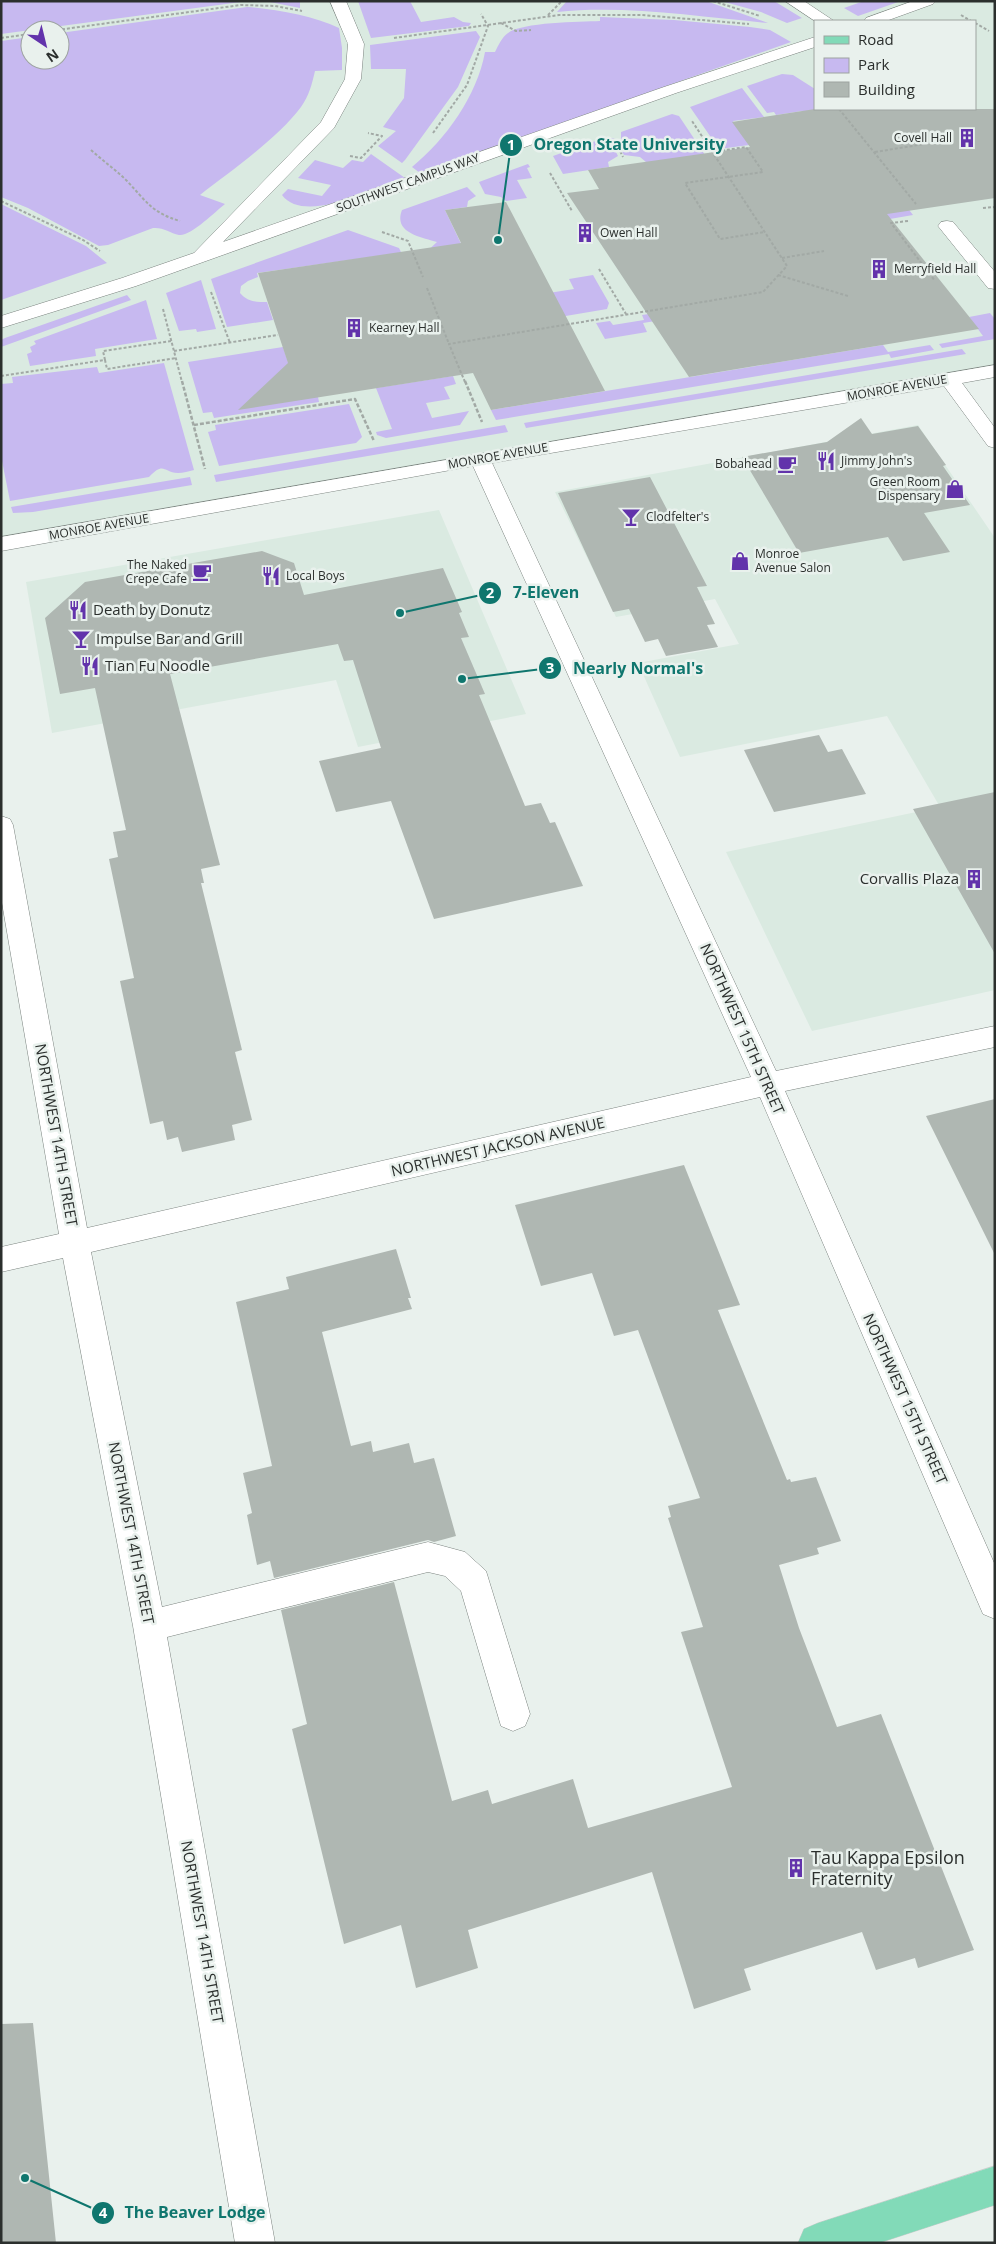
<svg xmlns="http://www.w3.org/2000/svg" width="996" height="2244" viewBox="0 0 996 2244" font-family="'Open Sans',sans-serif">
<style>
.built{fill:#daeae1;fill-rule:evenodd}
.green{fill:#c7b9f0}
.building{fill:#afb7b2}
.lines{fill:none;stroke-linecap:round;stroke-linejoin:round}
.minor-casing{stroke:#7b837f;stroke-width:1}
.major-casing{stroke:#cccdcd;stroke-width:1}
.path-far1{stroke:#a2a9a5;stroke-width:2;stroke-dasharray:3 2;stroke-linecap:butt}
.path{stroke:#a2a9a5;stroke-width:2.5;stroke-dasharray:4 2;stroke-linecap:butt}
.minor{fill:#fff;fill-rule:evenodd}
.major{fill:#82dab8;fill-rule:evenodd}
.labels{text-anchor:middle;stroke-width:5;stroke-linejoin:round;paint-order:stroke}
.far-poi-label{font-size:12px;fill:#2b2f2d;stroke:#e9f1ed;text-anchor:start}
.far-street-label{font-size:12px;fill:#2b2f2d;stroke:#e9f1ed}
.poi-label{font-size:15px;fill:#2b2f2d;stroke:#e9f1ed;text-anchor:start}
.street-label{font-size:15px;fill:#2b2f2d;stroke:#e9f1ed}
.near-poi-label{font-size:18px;fill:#2b2f2d;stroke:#e9f1ed;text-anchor:start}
.leader{fill:none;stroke:#0f766e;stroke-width:2}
.callout-dot{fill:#0f766e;stroke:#e9f1ed;stroke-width:2}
.mark-label{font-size:15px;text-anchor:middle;font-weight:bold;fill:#fff}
.callout-label{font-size:16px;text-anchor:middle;font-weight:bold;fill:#0f766e;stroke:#e9f1ed;stroke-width:5;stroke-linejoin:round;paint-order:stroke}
</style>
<rect width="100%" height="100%" fill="#e9f1ed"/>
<path class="built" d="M 1,1 L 995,1 L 995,371 L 1,544 ZM 815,21 L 975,21 L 975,109 L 815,109 ZM 30,30 L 60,30 L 60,60 L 30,60 Z
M 918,425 L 995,538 L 995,990 L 812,1031 L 726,852 L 940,807 L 887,716 L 680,757 L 638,663 L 739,644 L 715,599 L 616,617 L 555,492 Z
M 439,510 L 526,714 L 358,747 L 336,680 L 52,733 L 26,582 Z"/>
<path class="green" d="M 1,1 L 300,1 L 300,8 L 270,2 L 241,2 L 1,34 Z
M 358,1 L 410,1 L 421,22 L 454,17 L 463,22 L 471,23 L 469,26 L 371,38 Z
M 567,1 L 706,1 L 768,23 C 699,17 626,5 557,12 Z
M 721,1 L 774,1 L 802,18 L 787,23 L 761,12 Z
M 864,1 L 901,1 L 858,16 L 844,8 Z
M 247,7 C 275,9 314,16 339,28 L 342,48 L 342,70 L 315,71 C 312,84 309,96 301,107 C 278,138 231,171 200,195 L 225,204 C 216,211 190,237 179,235 C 170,233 163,227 153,228 L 108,245 L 99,246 L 28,208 L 1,197 L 1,41 L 30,37 L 30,60 L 60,60 L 60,33 Z
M 600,17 L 674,20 L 750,27 L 770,30 L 791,42 L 420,173 L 412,167 C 446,139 477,96 485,52 L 495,52 C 498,46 502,37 508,33 C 522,22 580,22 600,21 Z
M 476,31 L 480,37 L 458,87 L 405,160 L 402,163 L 378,146 L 396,131 L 383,127 L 404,98 L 406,69 L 371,69 L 370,45 Z
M 782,74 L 793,75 L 815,89 L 815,109 L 832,109 L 913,215 L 884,220 L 802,111 L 776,115 L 774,112 L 767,113 L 747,86 Z
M 742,88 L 764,117 L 733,121 L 749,145 L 719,149 L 690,107 Z
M 672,114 L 679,116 L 719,176 L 646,162 L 640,157 L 624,155 L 621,150 L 621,132 Z
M 607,137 L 615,139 L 615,150 L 618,156 L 608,162 L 609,167 L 563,174 L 553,156 Z
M 371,154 L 405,178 C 376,188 304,225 282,195 L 288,189 L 322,196 L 331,185 L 298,178 L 315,160 L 343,168 L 352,160 L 363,162 Z
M 528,164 L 530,167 L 527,168 L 532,178 L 517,180 L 527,198 L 506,201 L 501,197 L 485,194 L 479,182 Z
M 467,187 L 476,196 L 468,201 L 467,207 L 445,210 L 464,250 L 536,295 L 574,289 L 569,279 L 593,275 L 609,303 L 607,309 L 471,332 L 423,255 L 437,242 C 421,237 393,233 402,210 Z
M 1,204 L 86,246 L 107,263 L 1,300 Z
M 348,230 L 399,248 L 413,277 L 399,253 L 257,273 L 258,277 L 248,281 L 241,286 L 240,293 C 248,302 256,302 267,302 L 273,320 L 227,327 L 211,279 Z
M 201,280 L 216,329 L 197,332 L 196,329 L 179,331 L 166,293 Z
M 127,295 L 131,300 L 1,347 L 1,340 L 5,338 Z
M 146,300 L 157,339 L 95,349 L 96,356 L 30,366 L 27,354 L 32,352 L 30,347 L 36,344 L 34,341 Z
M 676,310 L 680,317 L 643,323 L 647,332 L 605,339 L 596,323 L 610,321 L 613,325 L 644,320 L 642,315 Z
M 990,313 L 995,319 L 995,339 L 942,348 L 939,344 L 983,336 L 969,317 Z
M 883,345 L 888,352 L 930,345 L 934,350 L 891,358 L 889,354 L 496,420 L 491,410 Z
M 283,347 L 290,368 L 318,397 L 319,402 L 214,418 L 212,412 L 203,413 L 188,362 Z
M 962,349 L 966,354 L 526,428 L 524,423 Z
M 164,363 L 194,470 C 189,471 183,473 178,473 C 163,472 164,461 149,477 L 10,501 L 1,456 L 1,384 L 13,383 L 12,377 L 97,367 L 99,373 Z
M 453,376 L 456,384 L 444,387 L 450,399 L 426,403 L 432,418 L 469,411 L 460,425 L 386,438 L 377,435 L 376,432 L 392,429 L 376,388 Z
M 349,404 L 362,437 L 356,443 L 219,466 L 208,432 L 216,430 L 215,425 Z
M 505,425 L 508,432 L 216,482 L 214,475 Z
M 190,477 L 192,485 L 33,512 L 13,513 L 11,507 Z"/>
<path class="building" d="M 815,109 L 995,109 L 995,198 L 887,214 L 979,329 L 689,377 L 567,193 L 599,189 L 588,170 L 750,147 L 732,122 Z
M 506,202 L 605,391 L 491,410 L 473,373 L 238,410 L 288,363 L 258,273 L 461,243 L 445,210 Z
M 861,418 L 872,434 L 918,426 L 946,465 L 943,466 L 970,505 L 924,513 L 950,552 L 903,561 L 888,537 L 799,553 L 742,457 L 827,442 Z
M 650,477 L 707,586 L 697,587 L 715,624 L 707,625 L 718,647 L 666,656 L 658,639 L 645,642 L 629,609 L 613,612 L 558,493 Z
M 262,551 L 294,563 L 304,595 L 443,568 L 462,612 L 459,613 L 469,637 L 461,638 L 485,694 L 479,695 L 525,806 L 541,803 L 550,823 L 555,822 L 583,886 L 434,919 L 391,801 L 336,812 L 319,761 L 381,748 L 353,660 L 344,661 L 338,644 L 170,674 L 220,865 L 201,869 L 204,883 L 201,883 L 242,1050 L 235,1052 L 252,1120 L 232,1125 L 235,1140 L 182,1152 L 178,1137 L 167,1140 L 163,1121 L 150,1124 L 120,981 L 134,978 L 109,859 L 118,857 L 113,832 L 126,830 L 95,688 L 60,694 L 45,618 L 85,582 Z
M 819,735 L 828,752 L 842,749 L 866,794 L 774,812 L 744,750 Z
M 995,792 L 995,954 L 913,809 Z
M 995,1099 L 995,1255 L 926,1116 Z
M 684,1165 L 740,1305 L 718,1310 L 787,1480 L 790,1479 L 791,1482 L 816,1477 L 841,1541 L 817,1548 L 819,1554 L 779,1565 L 799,1628 L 837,1727 L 881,1714 L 974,1950 L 918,1968 L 915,1958 L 876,1970 L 862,1932 L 744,1969 L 751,1990 L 694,2009 L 652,1872 L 468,1930 L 478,1968 L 416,1988 L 401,1925 L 344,1944 L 292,1729 L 307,1724 L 281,1610 L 394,1582 L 452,1801 L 488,1790 L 492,1804 L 573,1779 L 588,1828 L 732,1787 L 681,1632 L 703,1627 L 668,1518 L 671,1517 L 668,1506 L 700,1498 L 638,1330 L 614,1336 L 592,1273 L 541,1286 L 515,1205 Z
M 396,1249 L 411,1298 L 408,1298 L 412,1309 L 322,1332 L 351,1446 L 371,1441 L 373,1452 L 409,1443 L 414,1463 L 434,1458 L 456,1536 L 434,1542 L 428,1540 L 274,1578 L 270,1561 L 257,1565 L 247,1515 L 252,1513 L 243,1473 L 272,1466 L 236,1302 L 289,1289 L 286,1277 Z
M 33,2023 L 56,2243 L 1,2243 L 1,2024 Z"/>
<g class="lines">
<g class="minor-casing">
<path id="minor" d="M 330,1 L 346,1 L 364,44 L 361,79 L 334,128 L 223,242 L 664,87 L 815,37 L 815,47 L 676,93 L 136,286 L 1,328 L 1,316 L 122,278 L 194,253 L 321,122 L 345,79 L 348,44 Z
M 785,1 L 804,1 L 834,21 L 815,21 Z
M 913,1 L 936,1 L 933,4 L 886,21 L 864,21 L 866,18 Z
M 947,221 L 953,222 L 995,272 L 995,289 L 988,288 L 938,226 L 941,222 Z
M 995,365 L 995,377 L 962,383 L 995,428 L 995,448 L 988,446 L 944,386 L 492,463 L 776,1071 L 995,1026 L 995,1047 L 785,1091 L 995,1565 L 995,1619 L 983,1614 L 760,1097 L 91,1252 L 162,1607 L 428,1542 L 465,1552 L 486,1571 L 530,1714 L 525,1726 L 513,1731 L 501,1726 L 461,1591 L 445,1576 L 428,1572 L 167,1637 L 275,2243 L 235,2243 L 133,1626 L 63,1258 L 1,1272 L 1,1247 L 59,1234 L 1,897 L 1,816 L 10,819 L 13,825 L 87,1228 L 751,1077 L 473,466 L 1,551 L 1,537 Z"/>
</g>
<g class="major-casing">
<path id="major" d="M 995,2166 L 995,2205 L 879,2243 L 798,2243 L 804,2229 L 818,2223 Z"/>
</g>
<path class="path-far1" d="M 713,1 L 760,16
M 548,15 L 562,1
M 961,15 L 971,21
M 501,23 L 516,31 L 531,30
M 975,23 L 989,31
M 57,30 L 241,5 L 275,6 L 302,11
M 1,38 L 30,34
M 394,38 L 559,15 L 641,15 L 749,24
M 839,109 L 916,204
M 433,133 L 467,85 L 488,26 L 481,14
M 618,147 L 623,157
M 91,150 C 103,161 116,170 127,181 C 146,201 152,213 180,221
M 712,152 L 746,147 L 763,172 L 685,183 L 720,239 L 765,232
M 875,152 L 943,141
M 350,156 L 361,158 L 382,136 L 368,133
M 550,173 L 572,211
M 1,201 L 83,240 L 100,251
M 983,208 L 995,207
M 908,221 L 891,223 L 935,281
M 382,232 L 408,241 L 423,277
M 782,258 L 824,251
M 599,269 L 626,314
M 778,275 L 848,296
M 427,288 L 449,344
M 211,292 L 230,343
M 163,309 L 182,382
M 174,351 L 278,335
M 105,360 L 103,351 L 171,341
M 1,376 L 105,360 L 107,369 L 176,358
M 465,382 L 449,344 L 763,292 L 787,266 L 692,121"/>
<path class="path" d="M 182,381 L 205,469
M 465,381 L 482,422
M 194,425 L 355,399 L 374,441"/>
<use href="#minor" class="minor"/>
<use href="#major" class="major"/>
</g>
<defs>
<g id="building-bare" transform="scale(1.5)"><path d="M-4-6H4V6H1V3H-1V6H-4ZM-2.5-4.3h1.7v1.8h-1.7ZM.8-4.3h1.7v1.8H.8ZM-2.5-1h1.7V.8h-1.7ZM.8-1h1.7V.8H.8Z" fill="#6233ab" stroke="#e9f1ed" stroke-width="2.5" paint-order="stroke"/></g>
<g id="restaurant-bare" transform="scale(1.5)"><path d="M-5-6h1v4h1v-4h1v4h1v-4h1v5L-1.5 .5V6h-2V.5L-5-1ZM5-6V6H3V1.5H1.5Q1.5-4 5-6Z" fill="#6233ab" stroke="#e9f1ed" stroke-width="2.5" paint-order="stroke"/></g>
<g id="cafe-bare" transform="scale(1.5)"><path d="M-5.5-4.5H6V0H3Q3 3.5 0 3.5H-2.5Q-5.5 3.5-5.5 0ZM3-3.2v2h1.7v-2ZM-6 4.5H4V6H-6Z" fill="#6233ab" stroke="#e9f1ed" stroke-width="2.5" paint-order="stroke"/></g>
<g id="shop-bare" transform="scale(1.5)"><path d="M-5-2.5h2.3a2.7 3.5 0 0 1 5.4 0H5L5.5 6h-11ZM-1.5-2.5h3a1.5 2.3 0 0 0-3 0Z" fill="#6233ab" stroke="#e9f1ed" stroke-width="2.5" paint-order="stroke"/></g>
<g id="bar-bare" transform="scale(1.5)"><path d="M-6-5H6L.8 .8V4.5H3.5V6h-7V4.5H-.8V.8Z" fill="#6233ab" stroke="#e9f1ed" stroke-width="2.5" paint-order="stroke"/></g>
</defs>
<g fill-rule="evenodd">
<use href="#building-bare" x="967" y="138"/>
<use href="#building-bare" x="585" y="233"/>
<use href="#building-bare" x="879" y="269"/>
<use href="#building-bare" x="354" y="328"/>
<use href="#restaurant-bare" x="826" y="461"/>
<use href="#cafe-bare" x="787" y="464"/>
<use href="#shop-bare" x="955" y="489"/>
<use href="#bar-bare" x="631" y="517"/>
<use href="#shop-bare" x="740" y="561"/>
<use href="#cafe-bare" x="202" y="572"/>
<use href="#restaurant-bare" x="271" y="576"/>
<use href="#restaurant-bare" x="78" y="610"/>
<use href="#bar-bare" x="81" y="639"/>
<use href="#restaurant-bare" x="90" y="666"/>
<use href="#building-bare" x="974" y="879"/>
<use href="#building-bare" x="796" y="1868"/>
</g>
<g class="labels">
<g class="far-poi-label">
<text x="952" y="142" text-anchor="end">Covell Hall</text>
<text x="600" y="237">Owen Hall</text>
<text x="894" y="273">Merryfield Hall</text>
<text x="369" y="332">Kearney Hall</text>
<text x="841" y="465">Jimmy John's</text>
<text x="772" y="468" text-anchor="end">Bobahead</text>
<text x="940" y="486" text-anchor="end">Green Room<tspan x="940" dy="14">Dispensary</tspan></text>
<text x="646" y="521">Clodfelter's</text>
<text x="755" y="558">Monroe<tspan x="755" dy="14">Avenue Salon</tspan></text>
<text x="187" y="569" text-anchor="end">The Naked<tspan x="187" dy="14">Crepe Cafe</tspan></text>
<text x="286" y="580">Local Boys</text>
</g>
<g class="far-street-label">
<text transform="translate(408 183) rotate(-20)" y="4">SOUTHWEST CAMPUS WAY</text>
<text transform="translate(897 388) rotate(-10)" y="4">MONROE AVENUE</text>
<text transform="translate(498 456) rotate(-10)" y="4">MONROE AVENUE</text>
<text transform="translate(99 527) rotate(-10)" y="4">MONROE AVENUE</text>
</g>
<g class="poi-label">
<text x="93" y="615">Death by Donutz</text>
<text x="96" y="644">Impulse Bar and Grill</text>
<text x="105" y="671">Tian Fu Noodle</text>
<text x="959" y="884" text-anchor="end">Corvallis Plaza</text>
</g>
<g class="street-label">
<text transform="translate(742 1029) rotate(66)" y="5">NORTHWEST 15TH STREET</text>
<text transform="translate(56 1135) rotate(80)" y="5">NORTHWEST 14TH STREET</text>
<text transform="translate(498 1147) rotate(-13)" y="5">NORTHWEST JACKSON AVENUE</text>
<text transform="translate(905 1399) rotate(66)" y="5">NORTHWEST 15TH STREET</text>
<text transform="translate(131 1533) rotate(79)" y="5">NORTHWEST 14TH STREET</text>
<text transform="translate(202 1932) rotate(80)" y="5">NORTHWEST 14TH STREET</text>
</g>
<g class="near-poi-label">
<text x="811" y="1864">Tau Kappa Epsilon<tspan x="811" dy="21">Fraternity</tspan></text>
</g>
</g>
<path class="leader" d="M498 240L511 145M400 613L490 593M462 679L550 668M25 2178L103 2213"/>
<g class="callout-dot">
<circle cx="498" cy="240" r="5"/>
<circle cx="400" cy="613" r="5"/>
<circle cx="462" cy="679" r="5"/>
<circle cx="25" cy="2178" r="5"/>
<circle cx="511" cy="145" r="12"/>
<circle cx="490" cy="593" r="12"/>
<circle cx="550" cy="668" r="12"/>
<circle cx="103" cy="2213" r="12"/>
</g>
<g class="mark-label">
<text x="511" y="150">1</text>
<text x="490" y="598">2</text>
<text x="550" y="673">3</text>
<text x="103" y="2218">4</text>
</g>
<g class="callout-label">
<text x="629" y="150">Oregon State University</text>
<text x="546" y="598">7-Eleven</text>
<text x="638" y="674">Nearly Normal's</text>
<text x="195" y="2218">The Beaver Lodge</text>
</g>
<rect width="996" height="2244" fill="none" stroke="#2b2f2d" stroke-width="5"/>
<rect x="814" y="20" width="162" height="90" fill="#e9f1ed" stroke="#9da3a0"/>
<rect x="824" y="36" width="25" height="8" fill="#82dab8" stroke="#9da3a0"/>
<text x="858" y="45" font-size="15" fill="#2b2f2d">Road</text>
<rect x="824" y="58" width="25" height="15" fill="#c7b9f0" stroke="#9da3a0"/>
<text x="858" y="70" font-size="15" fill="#2b2f2d">Park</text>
<rect x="824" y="82" width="25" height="15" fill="#afb7b2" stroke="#9da3a0"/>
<text x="858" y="95" font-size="15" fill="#2b2f2d">Building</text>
<g transform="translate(45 45) rotate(145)"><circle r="24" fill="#e9f1ed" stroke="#9da3a0"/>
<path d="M0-4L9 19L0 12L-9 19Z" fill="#6233ab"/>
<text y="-8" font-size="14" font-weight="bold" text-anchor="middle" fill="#2b2f2d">N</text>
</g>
</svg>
